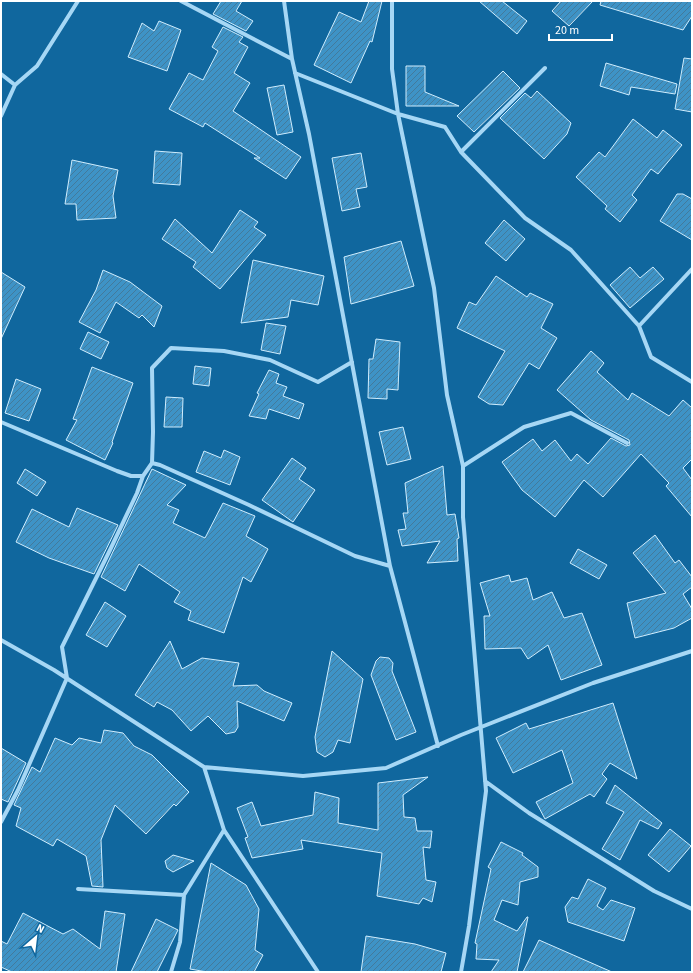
<svg xmlns="http://www.w3.org/2000/svg" width="693" height="973" viewBox="0 0 693 973" font-family="'Source Sans 3',sans-serif">
<style>
.building{fill:url(#building-hatch);stroke:#cfedfe}
.lines{fill:none;stroke-linecap:round;stroke-linejoin:round}
.street{stroke:#a6d7f5;stroke-width:4}
</style>
<defs>
<pattern id="building-hatch" width="6" height="6" patternUnits="userSpaceOnUse"><rect width="6" height="6" fill="#3e93c6"/><path d="M-1 1l2-2M0 6l6-6M5 7l2-2" fill="none" stroke="#437a9b"/></pattern>
</defs>
<rect width="100%" height="100%" fill="#10679e"/>
<path class="building" d="M 221,1 L 242,1 L 236,11 L 253,21 L 246,31 L 213,14 Z
M 369,1 L 382,1 L 372,42 L 370,41 L 351,83 L 314,65 L 339,12 L 361,22 Z
M 479,1 L 502,1 L 527,21 L 517,34 Z
M 561,1 L 593,1 L 569,26 L 552,11 Z
M 601,1 L 692,1 L 692,16 L 683,30 L 600,5 Z
M 159,21 L 181,30 L 167,71 L 128,57 L 142,23 L 154,31 Z
M 223,27 L 243,37 L 239,42 L 248,47 L 234,73 L 250,83 L 233,111 L 301,157 L 286,179 L 254,158 L 260,158 L 205,123 L 203,127 L 169,109 L 189,73 L 203,80 L 218,51 L 212,47 Z
M 684,58 L 692,59 L 692,112 L 675,109 Z
M 606,63 L 677,84 L 675,94 L 631,87 L 629,95 L 600,86 Z
M 406,66 L 425,66 L 425,92 L 459,106 L 406,106 Z
M 503,71 L 520,88 L 474,132 L 457,116 Z
M 284,85 L 293,132 L 277,135 L 267,88 Z
M 537,91 L 571,123 L 567,134 L 544,159 L 500,118 L 525,93 L 531,98 Z
M 633,119 L 657,138 L 663,130 L 682,145 L 658,174 L 651,169 L 632,195 L 637,200 L 620,222 L 605,209 L 607,206 L 576,177 L 599,152 L 605,157 Z
M 155,151 L 182,153 L 180,185 L 153,183 Z
M 361,153 L 367,187 L 356,189 L 360,207 L 342,211 L 332,158 Z
M 72,160 L 118,170 L 113,196 L 116,218 L 77,220 L 76,204 L 65,204 Z
M 677,194 L 683,194 L 692,199 L 692,240 L 660,221 Z
M 240,210 L 258,222 L 254,227 L 266,235 L 220,289 L 193,267 L 196,262 L 162,239 L 175,219 L 212,253 Z
M 504,220 L 525,239 L 506,261 L 485,243 Z
M 401,241 L 414,286 L 351,304 L 344,257 Z
M 253,260 L 324,276 L 318,305 L 291,300 L 288,317 L 241,323 Z
M 630,267 L 640,278 L 653,267 L 664,279 L 630,308 L 610,285 Z
M 103,270 L 130,282 L 162,306 L 154,327 L 142,315 L 139,318 L 116,302 L 100,333 L 79,322 L 96,290 Z
M 1,272 L 25,287 L 1,339 Z
M 496,276 L 527,297 L 530,293 L 553,304 L 541,328 L 557,338 L 539,369 L 529,363 L 503,405 L 489,404 L 478,397 L 505,351 L 457,328 L 469,302 L 476,305 Z
M 266,323 L 286,326 L 280,354 L 261,350 Z
M 88,332 L 109,342 L 101,359 L 80,349 Z
M 376,339 L 400,342 L 398,390 L 387,389 L 387,399 L 368,398 L 369,359 L 373,359 Z
M 591,351 L 604,363 L 597,372 L 628,400 L 632,393 L 669,416 L 683,400 L 692,408 L 692,459 L 683,468 L 692,480 L 692,517 L 666,486 L 669,483 L 641,454 L 603,497 L 584,480 L 555,517 L 522,490 L 502,462 L 533,439 L 542,451 L 555,440 L 571,461 L 577,454 L 588,464 L 611,438 L 626,446 L 630,445 L 629,440 L 591,420 L 557,390 Z
M 195,366 L 211,368 L 209,386 L 193,384 Z
M 92,367 L 133,383 L 112,442 L 113,443 L 105,460 L 66,440 L 77,420 L 73,419 Z
M 269,370 L 279,374 L 276,383 L 287,387 L 283,396 L 304,404 L 299,419 L 269,409 L 266,419 L 249,416 L 259,394 L 257,393 Z
M 16,379 L 41,389 L 29,421 L 5,413 Z
M 166,397 L 183,398 L 182,427 L 164,427 Z
M 403,427 L 411,459 L 387,465 L 379,432 Z
M 224,450 L 240,457 L 230,485 L 196,472 L 204,451 L 221,458 Z
M 292,458 L 306,468 L 299,479 L 315,490 L 293,522 L 262,500 Z
M 443,466 L 447,515 L 455,514 L 459,538 L 457,539 L 458,561 L 427,563 L 440,541 L 402,546 L 398,530 L 406,529 L 403,513 L 408,513 L 405,483 Z
M 25,469 L 46,482 L 37,496 L 17,483 Z
M 152,469 L 186,485 L 167,505 L 179,510 L 173,523 L 205,538 L 223,503 L 255,516 L 246,536 L 268,549 L 251,582 L 243,577 L 224,633 L 188,620 L 191,611 L 174,602 L 180,592 L 139,564 L 125,591 L 101,577 Z
M 77,508 L 118,525 L 94,574 L 49,558 L 16,542 L 32,509 L 69,527 Z
M 655,535 L 675,563 L 679,560 L 692,577 L 692,587 L 683,594 L 692,609 L 692,618 L 674,628 L 635,638 L 627,603 L 666,593 L 633,553 Z
M 578,549 L 607,565 L 599,579 L 570,563 Z
M 509,575 L 511,582 L 527,578 L 533,600 L 552,592 L 564,618 L 582,613 L 602,665 L 561,680 L 548,645 L 528,659 L 521,648 L 485,649 L 484,616 L 490,616 L 480,583 Z
M 105,602 L 126,616 L 107,647 L 86,635 Z
M 170,641 L 182,669 L 202,658 L 239,663 L 233,686 L 257,685 L 264,691 L 292,703 L 284,721 L 237,701 L 238,727 L 235,732 L 226,734 L 208,716 L 191,731 L 172,710 L 157,702 L 154,707 L 135,695 Z
M 332,651 L 363,679 L 350,743 L 338,740 L 333,752 L 325,757 L 317,752 L 315,737 Z
M 380,657 L 389,658 L 393,663 L 392,671 L 416,732 L 396,740 L 371,675 L 376,661 Z
M 613,703 L 637,779 L 610,763 L 602,774 L 607,779 L 594,797 L 590,794 L 545,819 L 536,802 L 573,783 L 562,750 L 513,773 L 496,738 L 526,723 L 529,729 Z
M 104,730 L 123,733 L 134,746 L 152,755 L 189,792 L 176,806 L 174,804 L 146,834 L 115,805 L 101,840 L 103,887 L 92,886 L 86,856 L 57,839 L 53,846 L 16,826 L 21,808 L 14,805 L 32,767 L 40,772 L 55,738 L 72,745 L 79,738 L 101,743 Z
M 1,748 L 26,763 L 8,802 L 1,799 Z
M 428,777 L 403,795 L 404,817 L 415,818 L 417,831 L 432,831 L 430,848 L 423,847 L 426,880 L 436,882 L 432,902 L 423,898 L 419,904 L 377,896 L 382,853 L 301,840 L 303,849 L 252,858 L 245,838 L 248,837 L 237,808 L 252,802 L 261,826 L 313,815 L 315,792 L 339,798 L 338,823 L 378,830 L 378,783 Z
M 615,785 L 662,823 L 658,829 L 640,820 L 620,860 L 602,849 L 624,812 L 606,803 Z
M 670,829 L 691,846 L 669,872 L 648,855 Z
M 501,842 L 523,853 L 522,855 L 538,867 L 538,877 L 520,882 L 518,905 L 502,900 L 494,920 L 517,931 L 527,917 L 528,917 L 517,972 L 491,972 L 499,960 L 476,959 L 477,944 L 475,943 L 491,869 L 488,867 Z
M 173,855 L 194,861 L 173,872 L 167,868 L 165,861 Z
M 211,863 L 246,885 L 259,909 L 255,950 L 263,955 L 254,972 L 207,972 L 190,969 Z
M 588,879 L 606,888 L 597,906 L 603,910 L 611,900 L 635,908 L 624,941 L 568,922 L 565,907 L 572,897 L 578,899 Z
M 105,911 L 125,914 L 116,972 L 12,972 L 1,967 L 1,941 L 7,944 L 23,913 L 63,934 L 73,929 L 100,949 Z
M 156,919 L 178,930 L 157,972 L 131,972 Z
M 366,936 L 415,944 L 446,953 L 441,972 L 361,972 Z
M 539,940 L 612,972 L 523,972 Z"/>
<g class="lines">
<path class="street" d="M 181,1 L 292,59
M 284,1 L 292,59 L 309,134 L 390,566 L 438,746
M 392,1 L 392,69 L 398,114 L 434,288 L 447,395 L 463,466 L 463,517 L 486,791 L 469,926 L 461,972
M 295,73 L 398,114 L 445,127 L 461,152 L 525,218 L 571,250 L 639,326 L 651,357 L 692,382
M 1,74 L 15,85
M 1,116 L 15,85 L 37,66 L 78,1
M 461,152 L 545,68
M 639,326 L 692,269
M 1,422 L 117,471 L 131,476 L 143,476
M 152,463 L 160,465 L 249,505 L 355,556 L 390,566
M 463,466 L 524,427 L 571,413 L 627,443
M 1,640 L 54,670 L 204,767 L 303,776 L 386,768 L 461,735 L 593,683 L 692,651
M 204,767 L 224,830 L 318,972
M 485,781 L 529,813 L 654,891 L 692,909
M 1,822 L 18,790 L 67,678 L 62,647 L 110,550 L 137,493 L 143,476 L 152,463 L 153,432 L 152,368 L 171,348 L 224,351 L 270,360 L 318,382 L 352,362
M 78,889 L 184,895
M 171,972 L 180,942 L 184,895 L 224,830"/>
</g>
<rect width="693" height="973" fill="none" stroke="#ffffff" stroke-width="4"/>
<g transform="translate(36 937) rotate(28)" stroke="#10679e" stroke-width="3" paint-order="stroke">
<path d="M0-3L7 15L0 10L-7 15Z" fill="#ffffff"/>
<text y="-6" font-size="11" font-weight="bold" text-anchor="middle" fill="#ffffff">N</text>
</g>
<path d="M549 34v6h63v-6" fill="none" stroke="#ffffff" stroke-width="2"/>
<text x="555" y="34" font-size="12" fill="#ffffff" stroke="#10679e" stroke-width="3" paint-order="stroke">20 m</text>
</svg>
